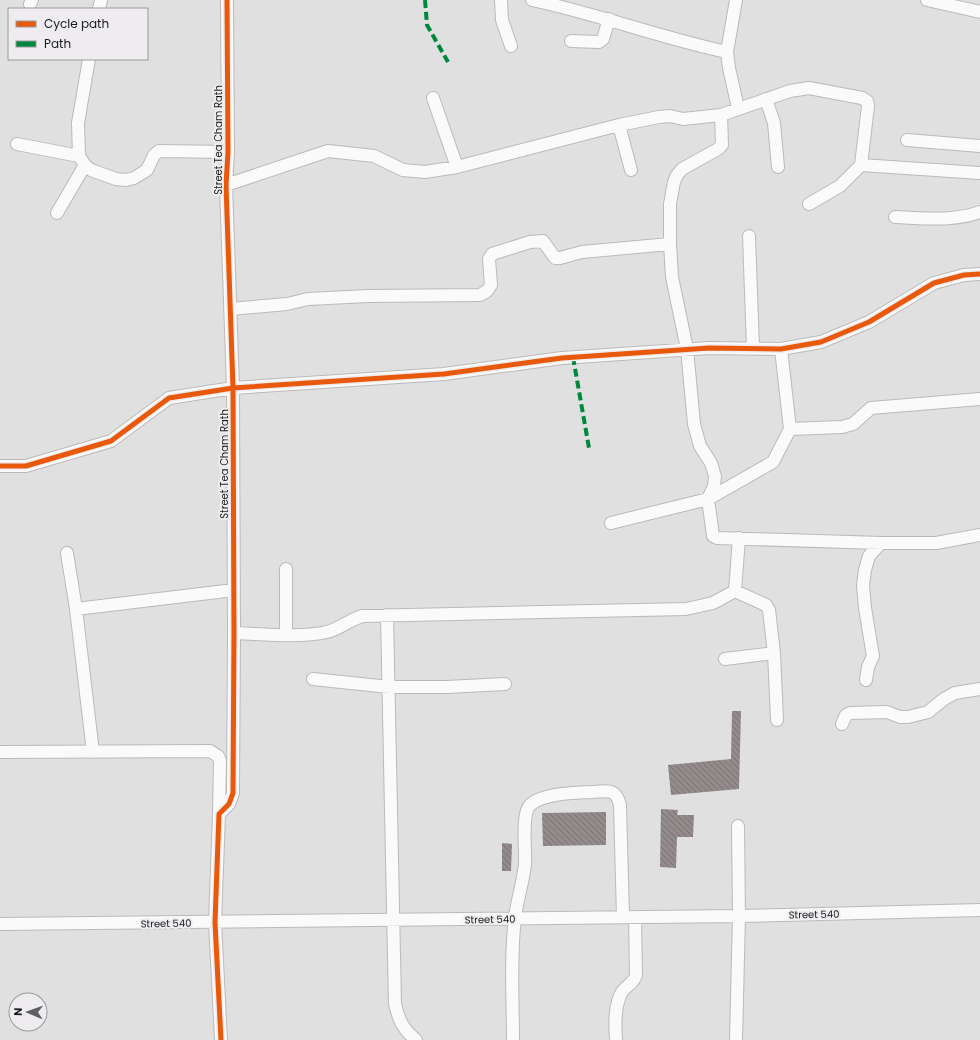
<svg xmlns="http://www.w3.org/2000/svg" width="980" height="1040" viewBox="0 0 980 1040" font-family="Poppins,sans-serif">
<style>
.building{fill:url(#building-back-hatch)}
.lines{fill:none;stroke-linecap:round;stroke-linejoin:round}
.minor-casing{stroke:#bababa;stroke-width:14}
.minor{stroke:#fafafa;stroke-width:12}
.quiet{stroke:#00873e;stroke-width:4;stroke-dasharray:8 4;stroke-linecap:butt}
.cycleway-casing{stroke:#eeecef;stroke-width:8}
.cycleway{stroke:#e8590c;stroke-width:5}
.labels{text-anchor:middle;stroke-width:4;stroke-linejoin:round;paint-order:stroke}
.street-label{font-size:10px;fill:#1b1a1c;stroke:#eeecef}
</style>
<defs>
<pattern id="building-back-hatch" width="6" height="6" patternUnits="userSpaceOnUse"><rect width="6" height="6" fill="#938b8b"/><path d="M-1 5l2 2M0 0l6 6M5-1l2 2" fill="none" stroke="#777171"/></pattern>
</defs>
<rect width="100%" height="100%" fill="#e1e0e1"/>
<path class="building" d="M 732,711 L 741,711 L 739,789 L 671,795 L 668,765 L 731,759 Z
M 661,809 L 678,810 L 677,815 L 694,815 L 693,837 L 677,837 L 676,868 L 660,867 Z
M 606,812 L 606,845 L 543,846 L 542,813 Z
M 502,843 L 512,844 L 511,871 L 502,871 Z"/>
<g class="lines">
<g class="minor-casing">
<path id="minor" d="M 501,0 L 502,20 L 511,46
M 532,0 C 598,14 661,38 727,52
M 736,0 L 727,52 L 729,68 L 738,108
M 927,0 L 980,12
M 30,4 L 32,0
M 99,9 L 101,0
M 571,41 L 599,42 L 603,39 L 609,19
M 89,59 L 78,123 L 79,156 L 85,165 L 91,170 L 116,179 L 126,180 L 134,178 L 147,170 L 154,155 L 159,151 L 228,152
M 433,98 L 457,167
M 766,99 L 774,123 L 778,167
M 721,115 L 722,145 L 718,149 L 682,169 L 677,175 L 674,182 L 670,204 L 670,244 L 672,277 L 687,349 L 694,424 L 700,446 L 711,463 L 715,476 L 714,486 L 708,499 L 713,536 L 717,538 L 881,543 L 936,543 L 980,535
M 619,125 L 631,170
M 907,140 L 980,146
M 17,144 L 79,156
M 861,165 L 980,173
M 226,185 L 328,151 L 374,156 L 403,170 L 425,172 L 457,167 L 619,125 L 659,117 L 670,116 L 683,119 L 721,115 L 790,91 L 809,88 L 862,98 L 867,101 L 868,106 L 861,165 L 840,186 L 809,204
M 57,213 L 85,165
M 895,217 C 923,218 953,222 980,212
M 749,236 L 753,348
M 230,309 L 287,304 L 308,299 L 368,296 L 480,295 L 487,291 L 491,285 L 489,259 L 492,254 L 530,242 L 543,241 L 555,258 L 560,258 L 582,252 L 670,244
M 790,429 L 842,427 L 853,424 L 871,408 L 980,399
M 0,466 L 26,466 L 111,441 L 169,398 L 233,388 L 444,374 L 562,358 L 709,348 L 781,349 L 821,342 L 869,322 L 934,283 L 964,275 L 980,274
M 611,523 L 708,499 L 773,462 L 790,429 L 781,349
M 67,553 L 76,609 L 93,752
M 286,569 L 286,635
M 735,591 L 766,605 L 769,610 L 774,653 L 777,720
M 735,591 L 739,538
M 76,609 L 234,590
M 387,615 L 395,1004 C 399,1021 403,1029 416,1040
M 234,633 C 260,634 302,638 327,632 C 340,629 352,618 363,616 L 686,609 L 713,603 L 735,591
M 725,659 L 774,653
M 313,679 L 389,687 L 447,687 L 505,684
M 866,680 L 868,667 L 873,656 L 865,608 L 863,585 L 865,570 L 869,556 L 881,543
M 842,724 L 846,715 L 850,713 L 887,712 L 900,717 L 908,717 L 928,712 L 944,699 L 955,693 L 980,689
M 0,752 L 210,751 L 218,756 L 220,761 L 219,814
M 0,924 L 739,916 L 980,910
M 221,1040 L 215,922 L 219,814 L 229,804 L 233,793 L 234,633 L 233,388 L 226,185 L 228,152 L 227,0
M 513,1040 C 513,1000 510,958 515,918 C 517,900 523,883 525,864 C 526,851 521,814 530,805 C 543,793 575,793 592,792 C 607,791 616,788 620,805 L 623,917
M 616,1040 C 615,1026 614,1005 622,992 C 626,985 634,984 636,975 L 635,917
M 736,1040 L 739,916 L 738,826"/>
</g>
<use href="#minor" class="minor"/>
<path class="quiet" d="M 425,0 L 427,25 L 448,62
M 573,357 L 589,448"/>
<g class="cycleway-casing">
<path id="cycleway" d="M 0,466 L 26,466 L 111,441 L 169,398 L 233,388 L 444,374 L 562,358 L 709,348 L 781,349 L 821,342 L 869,322 L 934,283 L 964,275 L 980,274
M 221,1040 L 215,922 L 219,814 L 229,804 L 233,793 L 234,633 L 233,388 L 226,185 L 228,152 L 227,0"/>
</g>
<use href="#cycleway" class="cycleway"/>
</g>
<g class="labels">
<g class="street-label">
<text transform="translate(218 140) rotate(-90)" y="4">Street Tea Cham Rath</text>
<text transform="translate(224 464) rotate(-90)" y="4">Street Tea Cham Rath</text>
<text transform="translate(814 914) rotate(-1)" y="4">Street 540</text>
<text transform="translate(490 919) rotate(-1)" y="4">Street 540</text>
<text transform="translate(166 923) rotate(-1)" y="4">Street 540</text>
</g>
</g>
<rect x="8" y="8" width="140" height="52" fill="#eeecef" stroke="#9a989b"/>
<rect x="16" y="21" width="20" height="6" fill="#e8590c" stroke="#9a989b"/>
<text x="44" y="28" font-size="12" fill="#1b1a1c">Cycle path</text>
<rect x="16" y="41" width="20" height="6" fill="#00873e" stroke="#9a989b"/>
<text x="44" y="48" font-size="12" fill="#1b1a1c">Path</text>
<g transform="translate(28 1012) rotate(272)"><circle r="19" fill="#eeecef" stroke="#9a989b"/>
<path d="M0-3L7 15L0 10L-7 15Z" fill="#605f61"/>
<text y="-6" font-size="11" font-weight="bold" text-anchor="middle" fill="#1b1a1c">N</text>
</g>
</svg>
